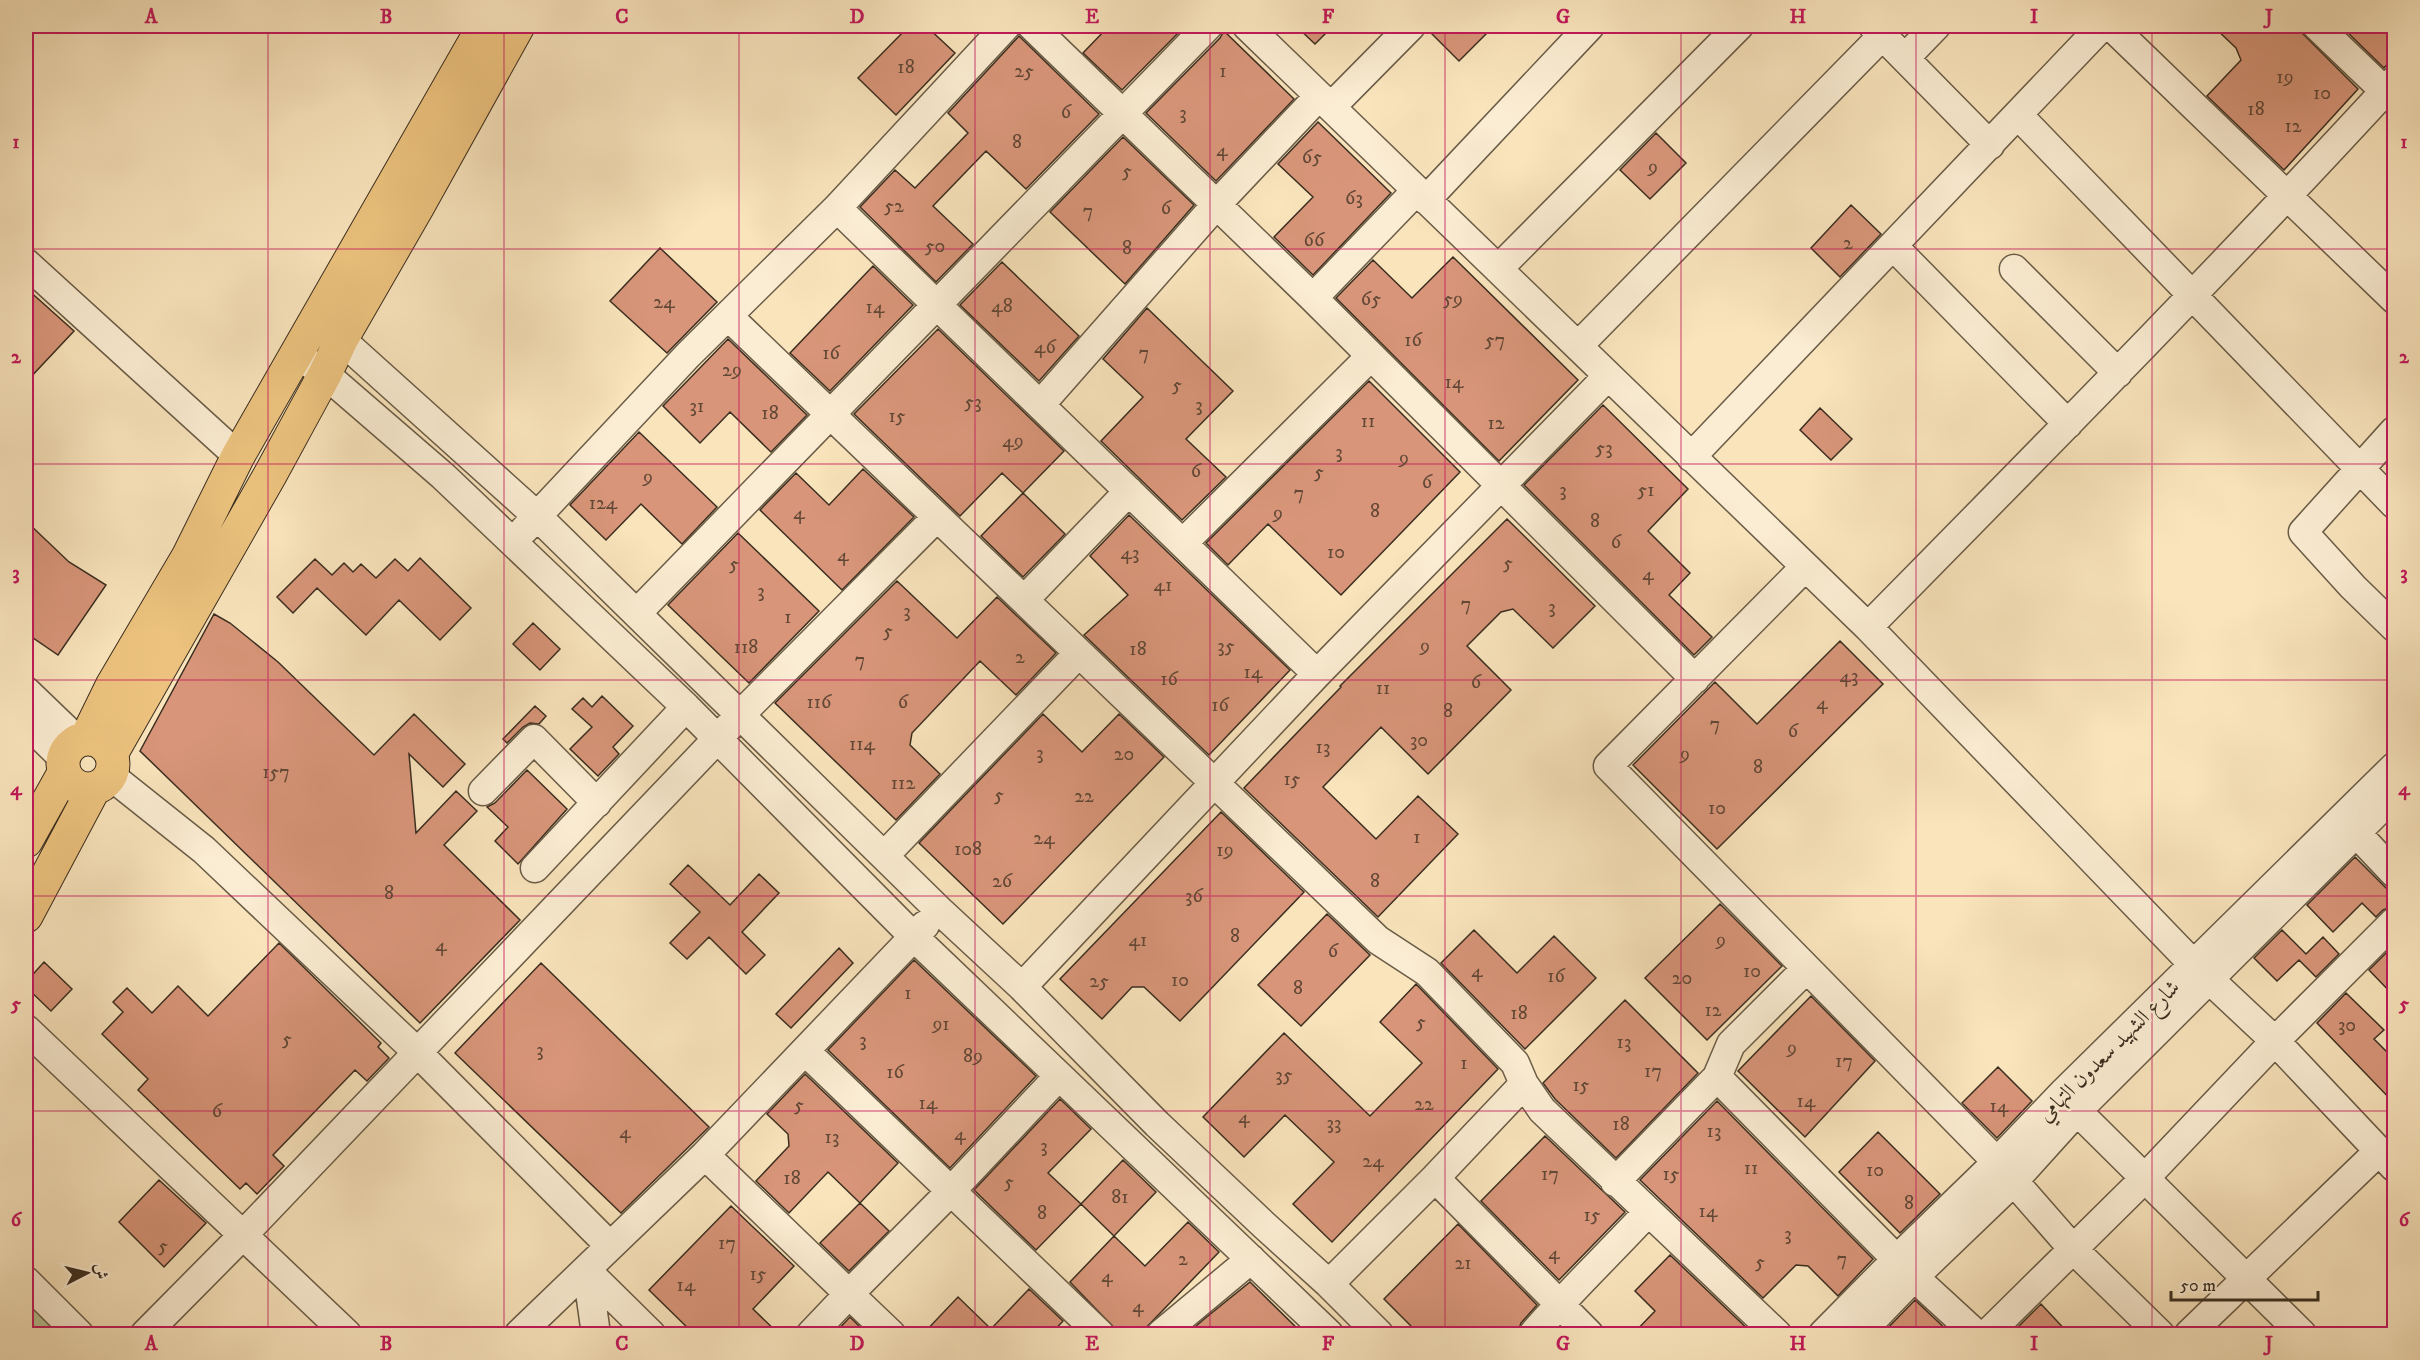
<svg xmlns="http://www.w3.org/2000/svg" width="2420" height="1360" viewBox="0 0 2420 1360" font-family="'IM FELL DW Pica',Amiri,serif">
<style>
.green{fill:#b9c594;stroke:#7a7a5a;stroke-width:1.5}
.building{fill:#d89579;stroke:#3a2e20;stroke-width:1.5}
.lines{fill:none;stroke-linecap:round;stroke-linejoin:round}
.minor-casing{stroke:#6a5c47;stroke-width:31}
.major-casing{stroke:#3a2e20;stroke-width:35}
.minor{stroke:#fbedd3;stroke-width:28}
.major{stroke:#ecc27e;stroke-width:33}
.grid{fill:none;stroke:#c2185b;stroke-width:1.5;stroke-opacity:0.55}
.labels{text-anchor:middle;stroke-width:5;stroke-linejoin:round;paint-order:stroke}
.number-label{font-size:20px;fill:#624836}
.street-label{font-size:22px;fill:#3a2e20;stroke:#fbedd3}
.neatline{fill:none;stroke:#c2185b;stroke-width:2}
.grid-label{font-size:20px;text-anchor:middle;font-weight:bold;fill:#c2185b}
</style>
<rect width="100%" height="100%" fill="#f9e4bc"/>
<filter id="stains"><feTurbulence type="fractalNoise" baseFrequency=".00333" numOctaves="4"/><feColorMatrix values="0 0 0 0 .2 0 0 0 0 .09 0 0 0 0 .02 0 0 0 .5 -.17"/></filter>
<radialGradient id="worn" r=".72"><stop offset=".6" stop-color="#630" stop-opacity="0"/><stop offset="1" stop-color="#630" stop-opacity=".3"/></radialGradient>
<path class="green" d="M 26,1294 L 68,1334 L 26,1334 Z"/>
<path class="building" d="M 909,26 L 926,26 L 955,53 L 896,115 L 858,78 Z
M 1109,26 L 1185,26 L 1122,90 L 1083,53 Z
M 1296,26 L 1333,26 L 1315,44 Z
M 1427,26 L 1494,26 L 1459,61 L 1427,29 Z
M 2213,26 L 2295,26 L 2358,89 L 2284,170 L 2207,96 L 2241,60 L 2236,48 Z
M 2341,26 L 2394,26 L 2394,57 L 2384,68 Z
M 1224,31 L 1294,99 L 1216,181 L 1146,113 L 1220,38 Z
M 1019,36 L 1099,114 L 1026,189 L 986,151 L 933,206 L 973,244 L 936,282 L 860,207 L 895,170 L 915,188 L 968,133 L 948,113 Z
M 1318,122 L 1391,193 L 1313,275 L 1274,237 L 1313,197 L 1278,164 Z
M 1656,133 L 1686,163 L 1650,199 L 1620,170 Z
M 1123,137 L 1194,205 L 1125,284 L 1050,212 Z
M 1851,205 L 1881,234 L 1840,277 L 1811,248 Z
M 660,248 L 717,302 L 667,353 L 610,301 Z
M 1453,257 L 1578,380 L 1499,461 L 1336,298 L 1373,260 L 1412,298 Z
M 1002,262 L 1079,336 L 1039,381 L 960,305 Z
M 873,266 L 913,305 L 830,391 L 790,353 Z
M 26,288 L 74,331 L 26,382 Z
M 1147,308 L 1233,391 L 1186,439 L 1226,477 L 1182,520 L 1101,441 L 1143,397 L 1103,359 Z
M 938,329 L 1064,451 L 1023,493 L 1002,473 L 960,516 L 854,414 Z
M 728,339 L 807,415 L 771,452 L 730,412 L 700,443 L 663,406 Z
M 1369,381 L 1460,472 L 1341,595 L 1268,524 L 1228,565 L 1206,543 Z
M 1603,405 L 1688,489 L 1648,531 L 1690,573 L 1669,595 L 1712,637 L 1694,655 L 1524,485 Z
M 1820,408 L 1852,439 L 1831,460 L 1800,430 Z
M 639,432 L 717,507 L 682,544 L 641,504 L 606,540 L 570,505 Z
M 863,469 L 914,517 L 842,590 L 760,510 L 796,473 L 829,505 Z
M 1023,493 L 1065,534 L 1023,577 L 981,536 Z
M 1129,515 L 1290,670 L 1209,755 L 1084,635 L 1128,595 L 1090,556 Z
M 1507,519 L 1595,606 L 1553,648 L 1513,609 L 1501,612 L 1467,646 L 1511,690 L 1428,774 L 1381,727 L 1323,787 L 1376,839 L 1418,796 L 1458,834 L 1378,917 L 1244,788 L 1341,687 L 1340,686 Z
M 26,521 L 69,562 L 106,585 L 58,655 L 26,633 Z
M 738,533 L 819,611 L 749,683 L 668,605 Z
M 420,558 L 471,608 L 440,640 L 399,600 L 366,635 L 317,588 L 293,613 L 277,597 L 315,559 L 332,575 L 344,563 L 353,572 L 361,564 L 376,578 L 395,559 L 408,571 Z
M 897,581 L 957,638 L 997,597 L 1056,653 L 1016,695 L 980,661 L 912,733 L 910,745 L 940,774 L 896,820 L 775,703 Z
M 214,614 L 230,623 L 278,662 L 374,755 L 414,714 L 465,764 L 443,787 L 409,754 L 416,833 L 456,791 L 477,811 L 444,845 L 520,920 L 420,1023 L 140,751 Z
M 533,623 L 560,649 L 540,670 L 513,644 Z
M 1840,641 L 1883,684 L 1717,849 L 1633,765 L 1715,682 L 1757,724 Z
M 602,696 L 633,726 L 613,747 L 619,754 L 598,776 L 570,749 L 592,727 L 572,709 L 583,698 L 592,707 Z
M 535,706 L 546,716 L 539,724 L 530,723 L 523,727 L 507,743 L 503,739 Z
M 1043,714 L 1082,752 L 1119,714 L 1164,757 L 1003,924 L 919,843 Z
M 527,770 L 567,809 L 518,864 L 495,841 L 508,827 L 487,807 L 495,803 Z
M 1221,812 L 1304,892 L 1180,1021 L 1144,987 L 1132,987 L 1102,1019 L 1060,979 Z
M 2355,857 L 2394,896 L 2394,906 L 2383,910 L 2376,917 L 2362,903 L 2333,932 L 2307,905 Z
M 688,865 L 730,905 L 759,874 L 779,893 L 742,932 L 765,955 L 746,974 L 709,937 L 687,959 L 670,943 L 700,912 L 670,884 Z
M 1720,904 L 1782,966 L 1707,1040 L 1645,978 Z
M 1327,914 L 1370,955 L 1301,1026 L 1258,985 Z
M 1474,930 L 1517,973 L 1554,936 L 1596,978 L 1525,1049 L 1441,963 Z
M 2282,930 L 2306,954 L 2323,937 L 2339,954 L 2316,977 L 2299,960 L 2277,981 L 2254,958 Z
M 279,943 L 381,1043 L 378,1047 L 389,1058 L 367,1081 L 355,1070 L 273,1155 L 284,1166 L 257,1194 L 246,1183 L 240,1189 L 138,1090 L 148,1079 L 102,1034 L 123,1012 L 113,1002 L 127,988 L 152,1013 L 178,986 L 208,1016 Z
M 2394,945 L 2394,996 L 2369,970 Z
M 839,948 L 853,963 L 791,1028 L 776,1014 Z
M 914,960 L 1036,1076 L 950,1168 L 828,1050 Z
M 44,962 L 72,989 L 51,1011 L 26,987 L 26,982 Z
M 541,963 L 709,1127 L 621,1213 L 455,1053 Z
M 1416,984 L 1498,1069 L 1332,1242 L 1293,1204 L 1334,1162 L 1285,1115 L 1244,1157 L 1203,1117 L 1284,1033 L 1370,1116 L 1422,1063 L 1380,1022 Z
M 2346,993 L 2384,1030 L 2374,1039 L 2394,1059 L 2394,1103 L 2317,1023 Z
M 1811,996 L 1875,1061 L 1805,1137 L 1738,1071 Z
M 1625,1000 L 1698,1073 L 1616,1158 L 1555,1099 L 1543,1083 Z
M 1998,1067 L 2032,1101 L 1997,1138 L 1962,1103 Z
M 805,1074 L 898,1163 L 860,1203 L 828,1172 L 789,1213 L 756,1181 L 789,1146 L 788,1134 L 767,1114 Z
M 1060,1099 L 1091,1129 L 1048,1173 L 1081,1204 L 1036,1250 L 974,1190 Z
M 1717,1101 L 1873,1259 L 1838,1296 L 1808,1266 L 1796,1265 L 1763,1298 L 1640,1180 Z
M 1878,1132 L 1940,1194 L 1900,1233 L 1839,1172 Z
M 1545,1136 L 1625,1212 L 1559,1280 L 1481,1201 Z
M 1123,1160 L 1156,1192 L 1114,1236 L 1081,1204 Z
M 159,1180 L 206,1223 L 164,1267 L 119,1222 Z
M 860,1203 L 889,1231 L 849,1271 L 820,1243 Z
M 731,1206 L 794,1266 L 753,1309 L 780,1335 L 695,1335 L 649,1290 Z
M 1188,1222 L 1219,1252 L 1139,1335 L 1121,1335 L 1070,1282 L 1114,1236 L 1145,1266 Z
M 1458,1224 L 1537,1305 L 1521,1323 L 1517,1335 L 1420,1335 L 1384,1299 Z
M 1670,1255 L 1754,1335 L 1632,1335 L 1655,1311 L 1635,1291 Z
M 1250,1282 L 1304,1335 L 1186,1335 L 1203,1320 Z
M 1029,1289 L 1063,1321 L 1050,1335 L 922,1335 L 958,1297 L 991,1329 Z
M 1915,1300 L 1952,1335 L 1881,1335 Z
M 2041,1304 L 2070,1335 L 2014,1335 L 2012,1333 Z
M 850,1317 L 868,1335 L 833,1335 Z"/>
<g class="lines">
<g class="minor-casing">
<path id="minor" d="M 1032,26 L 1313,298 L 1695,679
M 1247,26 L 1868,627 L 2194,965 L 2275,1041 L 2394,1167
M 1873,26 L 1990,145
M 2111,26 L 2394,299
M 2317,26 L 2394,100
M 1906,57 L 1936,26
M 1331,107 L 1411,26
M 2018,115 L 2394,504
M 1426,200 L 1590,26
M 837,208 L 1317,674
M 1893,246 L 2068,424
M 26,263 L 238,456
M 1498,269 L 1739,26
M 2014,269 L 2118,373
M 1313,298 L 1416,191
M 729,317 L 1378,940 L 1427,972 L 1515,1063 L 1524,1084 L 1542,1110 L 1777,1334
M 326,326 L 537,516 L 939,910 L 1022,987 L 1157,1124 L 1265,1226 L 1329,1284 L 1379,1334
M 1578,346 L 1883,35
M 298,355 L 325,374 L 443,476 L 686,707 L 914,937 L 1329,1334
M 1040,405 L 1216,205 L 1319,96
M 2394,431 L 2303,532 L 2353,587 L 2394,627
M 1691,457 L 2102,26
M 524,530 L 688,355 L 837,208 L 1006,26
M 1183,543 L 1370,357
M 1805,567 L 1608,766 L 1997,1162 L 2073,1249 L 2160,1334
M 1024,600 L 1129,491
M 637,613 L 1208,26
M 1868,627 C 2045,447 2223,267 2394,81
M 26,691 L 78,741
M 26,722 L 63,758
M 111,776 L 204,850 L 417,1052 L 610,1246
M 483,791 L 534,739 L 597,803
M 2344,820 L 2394,873
M 884,856 L 1079,653
M 535,868 L 686,707
M 1022,987 L 1317,674 L 1608,376
M 26,1029 L 347,1334
M 805,1051 L 1100,1334
M 1717,1077 L 1914,1277 L 1976,1334
M 2077,1111 L 2302,1334
M 705,1155 L 849,1294 L 950,1192 L 1059,1076
M 1435,1178 L 1589,1334
M 1615,1182 L 1717,1077 L 1731,1044 L 1806,969
M 587,1271 L 651,1334
M 587,1271 L 596,1334
M 26,1281 L 79,1334
M 1329,1284 L 1435,1178 L 1524,1084
M 145,1334 L 242,1236 L 741,714 L 937,517
M 519,1334 L 705,1155 L 925,925
M 811,1334 L 849,1294 L 891,1334
M 1161,1334 L 1251,1259
M 1533,1334 C 1569,1292 1610,1253 1648,1212
M 1823,1334 L 1897,1259 L 1997,1162 L 2064,1092 L 2394,767
M 1859,1334 L 1914,1277 L 2013,1182 L 2077,1111 L 2394,795
M 1987,1334 L 2144,1179 L 2275,1041 L 2394,922
M 2189,1334 L 2379,1151"/>
</g>
<g class="major-casing">
<path id="major" d="M63 764a25 25 0 1 1 50 0a25 25 0 1 1-50 0Z
M 86,739 L 112,686 L 188,557 L 238,456 L 484,26
M 111,754 L 270,475 L 325,374 L 342,338 L 418,206 L 518,26
M 26,841 L 64,773
M 26,916 L 93,790"/>
</g>
<use href="#minor" class="minor"/>
<use href="#major" class="major"/>
</g>
<path class="grid" d="M 268,26 L 268,1334M 504,26 L 504,1334M 739,26 L 739,1334M 975,26 L 975,1334M 1210,26 L 1210,1334M 1445,26 L 1445,1334M 1681,26 L 1681,1334M 1916,26 L 1916,1334M 2152,26 L 2152,1334M 26,249 L 2394,249M 26,464 L 2394,464M 26,680 L 2394,680M 26,896 L 2394,896M 26,1111 L 2394,1111"/>
<g class="labels">
<g class="number-label">
<text x="906" y="73">18</text>
<text x="1024" y="77">25</text>
<text x="1223" y="77">1</text>
<text x="2285" y="83">19</text>
<text x="2322" y="99">10</text>
<text x="2256" y="115">18</text>
<text x="1066" y="118">6</text>
<text x="1183" y="119">3</text>
<text x="2293" y="132">12</text>
<text x="1017" y="148">8</text>
<text x="1222" y="156">4</text>
<text x="1312" y="163">65</text>
<text x="1653" y="173">9</text>
<text x="1127" y="177">5</text>
<text x="1354" y="204">63</text>
<text x="894" y="212">52</text>
<text x="1166" y="214">6</text>
<text x="1088" y="217">7</text>
<text x="1314" y="246">66</text>
<text x="1848" y="249">2</text>
<text x="935" y="252">50</text>
<text x="1127" y="254">8</text>
<text x="1371" y="305">65</text>
<text x="1453" y="305">59</text>
<text x="664" y="308">24</text>
<text x="1002" y="312">48</text>
<text x="875" y="313">14</text>
<text x="1413" y="346">16</text>
<text x="1495" y="346">57</text>
<text x="1045" y="353">46</text>
<text x="831" y="359">16</text>
<text x="1144" y="359">7</text>
<text x="732" y="376">29</text>
<text x="1454" y="388">14</text>
<text x="1177" y="391">5</text>
<text x="973" y="408">53</text>
<text x="1199" y="411">3</text>
<text x="697" y="412">31</text>
<text x="770" y="419">18</text>
<text x="897" y="422">15</text>
<text x="1368" y="427">11</text>
<text x="1496" y="429">12</text>
<text x="1013" y="447">49</text>
<text x="1604" y="454">53</text>
<text x="1339" y="458">3</text>
<text x="1404" y="464">9</text>
<text x="1196" y="477">6</text>
<text x="1319" y="478">5</text>
<text x="648" y="483">9</text>
<text x="1427" y="488">6</text>
<text x="1563" y="496">3</text>
<text x="1646" y="496">51</text>
<text x="1299" y="499">7</text>
<text x="603" y="509">124</text>
<text x="1375" y="517">8</text>
<text x="799" y="519">4</text>
<text x="1278" y="519">9</text>
<text x="1595" y="527">8</text>
<text x="1616" y="548">6</text>
<text x="1336" y="558">10</text>
<text x="1130" y="559">43</text>
<text x="843" y="561">4</text>
<text x="1508" y="569">5</text>
<text x="734" y="570">5</text>
<text x="1648" y="580">4</text>
<text x="1163" y="591">41</text>
<text x="761" y="597">3</text>
<text x="1466" y="610">7</text>
<text x="1552" y="613">3</text>
<text x="907" y="617">3</text>
<text x="788" y="623">1</text>
<text x="888" y="637">5</text>
<text x="1226" y="652">35</text>
<text x="1425" y="652">9</text>
<text x="746" y="653">118</text>
<text x="1138" y="655">18</text>
<text x="1020" y="663">2</text>
<text x="860" y="666">7</text>
<text x="1253" y="678">14</text>
<text x="1849" y="682">43</text>
<text x="1169" y="685">16</text>
<text x="1476" y="688">6</text>
<text x="1383" y="694">11</text>
<text x="819" y="708">116</text>
<text x="903" y="708">6</text>
<text x="1822" y="709">4</text>
<text x="1220" y="711">16</text>
<text x="1448" y="717">8</text>
<text x="1715" y="730">7</text>
<text x="1793" y="737">6</text>
<text x="1419" y="746">30</text>
<text x="862" y="750">114</text>
<text x="1323" y="753">13</text>
<text x="1040" y="759">3</text>
<text x="1124" y="760">20</text>
<text x="1685" y="760">9</text>
<text x="1758" y="773">8</text>
<text x="276" y="778">157</text>
<text x="1292" y="785">15</text>
<text x="903" y="789">112</text>
<text x="999" y="801">5</text>
<text x="1084" y="802">22</text>
<text x="1717" y="814">10</text>
<text x="1417" y="843">1</text>
<text x="1044" y="844">24</text>
<text x="968" y="855">108</text>
<text x="1225" y="856">19</text>
<text x="1002" y="887">26</text>
<text x="1375" y="887">8</text>
<text x="389" y="899">8</text>
<text x="1194" y="902">36</text>
<text x="1235" y="942">8</text>
<text x="1138" y="946">41</text>
<text x="1721" y="946">9</text>
<text x="441" y="951">4</text>
<text x="1333" y="957">6</text>
<text x="1477" y="977">4</text>
<text x="1752" y="977">10</text>
<text x="1556" y="982">16</text>
<text x="1682" y="984">20</text>
<text x="1180" y="986">10</text>
<text x="1099" y="987">25</text>
<text x="1298" y="994">8</text>
<text x="908" y="999">1</text>
<text x="1713" y="1016">12</text>
<text x="1519" y="1019">18</text>
<text x="1421" y="1028">5</text>
<text x="941" y="1030">91</text>
<text x="2347" y="1031">30</text>
<text x="287" y="1045">5</text>
<text x="863" y="1046">3</text>
<text x="1624" y="1048">13</text>
<text x="1792" y="1054">9</text>
<text x="540" y="1056">3</text>
<text x="973" y="1062">89</text>
<text x="1844" y="1067">17</text>
<text x="1464" y="1069">1</text>
<text x="1653" y="1077">17</text>
<text x="895" y="1078">16</text>
<text x="1284" y="1081">35</text>
<text x="1581" y="1091">15</text>
<text x="1806" y="1107">14</text>
<text x="928" y="1109">14</text>
<text x="1424" y="1110">22</text>
<text x="799" y="1111">5</text>
<text x="1999" y="1112">14</text>
<text x="217" y="1117">6</text>
<text x="1244" y="1123">4</text>
<text x="1334" y="1129">33</text>
<text x="1621" y="1130">18</text>
<text x="1714" y="1137">13</text>
<text x="625" y="1138">4</text>
<text x="960" y="1140">4</text>
<text x="832" y="1143">13</text>
<text x="1044" y="1152">3</text>
<text x="1373" y="1167">24</text>
<text x="1751" y="1174">11</text>
<text x="1875" y="1176">10</text>
<text x="1550" y="1180">17</text>
<text x="1671" y="1180">15</text>
<text x="792" y="1184">18</text>
<text x="1009" y="1188">5</text>
<text x="1120" y="1203">81</text>
<text x="1909" y="1209">8</text>
<text x="1708" y="1217">14</text>
<text x="1042" y="1219">8</text>
<text x="1592" y="1221">15</text>
<text x="1788" y="1240">3</text>
<text x="727" y="1249">17</text>
<text x="163" y="1252">5</text>
<text x="1554" y="1259">4</text>
<text x="1183" y="1265">2</text>
<text x="1842" y="1265">7</text>
<text x="1760" y="1268">5</text>
<text x="1463" y="1269">21</text>
<text x="758" y="1280">15</text>
<text x="1107" y="1282">4</text>
<text x="686" y="1291">14</text>
<text x="1138" y="1312">4</text>
</g>
<g class="street-label">
<text transform="translate(2108 1050) rotate(-45)" y="8">شارع الشهيد سعدون التهامي</text>
</g>
</g>
<rect width="2420" height="1360" fill="none" stroke="#f9e4bc" stroke-width="66"/>
<g transform="translate(87 1273) rotate(83)" stroke="#fbedd3" stroke-width="4.5" paint-order="stroke">
<path d="M0-4.5L10 22L0 15L-10 22Z" fill="#3a2e20"/>
<text y="-9" font-size="16" font-weight="bold" text-anchor="middle" fill="#3a2e20">ش</text>
</g>
<path d="M2171 1291v9h147v-9" fill="none" stroke="#3a2e20" stroke-width="3"/>
<text x="2180" y="1291" font-size="18" fill="#3a2e20" stroke="#fbedd3" stroke-width="4.5" paint-order="stroke">50 m</text>
<rect x="33" y="33" width="2354" height="1294" class="neatline"/>
<g class="grid-label">
<text x="151" y="23">A</text>
<text x="386" y="23">B</text>
<text x="622" y="23">C</text>
<text x="857" y="23">D</text>
<text x="1092" y="23">E</text>
<text x="1328" y="23">F</text>
<text x="1563" y="23">G</text>
<text x="1798" y="23">H</text>
<text x="2034" y="23">I</text>
<text x="2269" y="23">J</text>
<text x="16" y="148">1</text>
<text x="2404" y="148">1</text>
<text x="16" y="363">2</text>
<text x="2404" y="363">2</text>
<text x="16" y="579">3</text>
<text x="2404" y="579">3</text>
<text x="16" y="795">4</text>
<text x="2404" y="795">4</text>
<text x="16" y="1010">5</text>
<text x="2404" y="1010">5</text>
<text x="16" y="1226">6</text>
<text x="2404" y="1226">6</text>
<text x="151" y="1350">A</text>
<text x="386" y="1350">B</text>
<text x="622" y="1350">C</text>
<text x="857" y="1350">D</text>
<text x="1092" y="1350">E</text>
<text x="1328" y="1350">F</text>
<text x="1563" y="1350">G</text>
<text x="1798" y="1350">H</text>
<text x="2034" y="1350">I</text>
<text x="2269" y="1350">J</text>
</g>
<rect width="100%" height="100%" filter="url(#stains)"/>
<rect width="100%" height="100%" fill="url(#worn)"/>
</svg>
